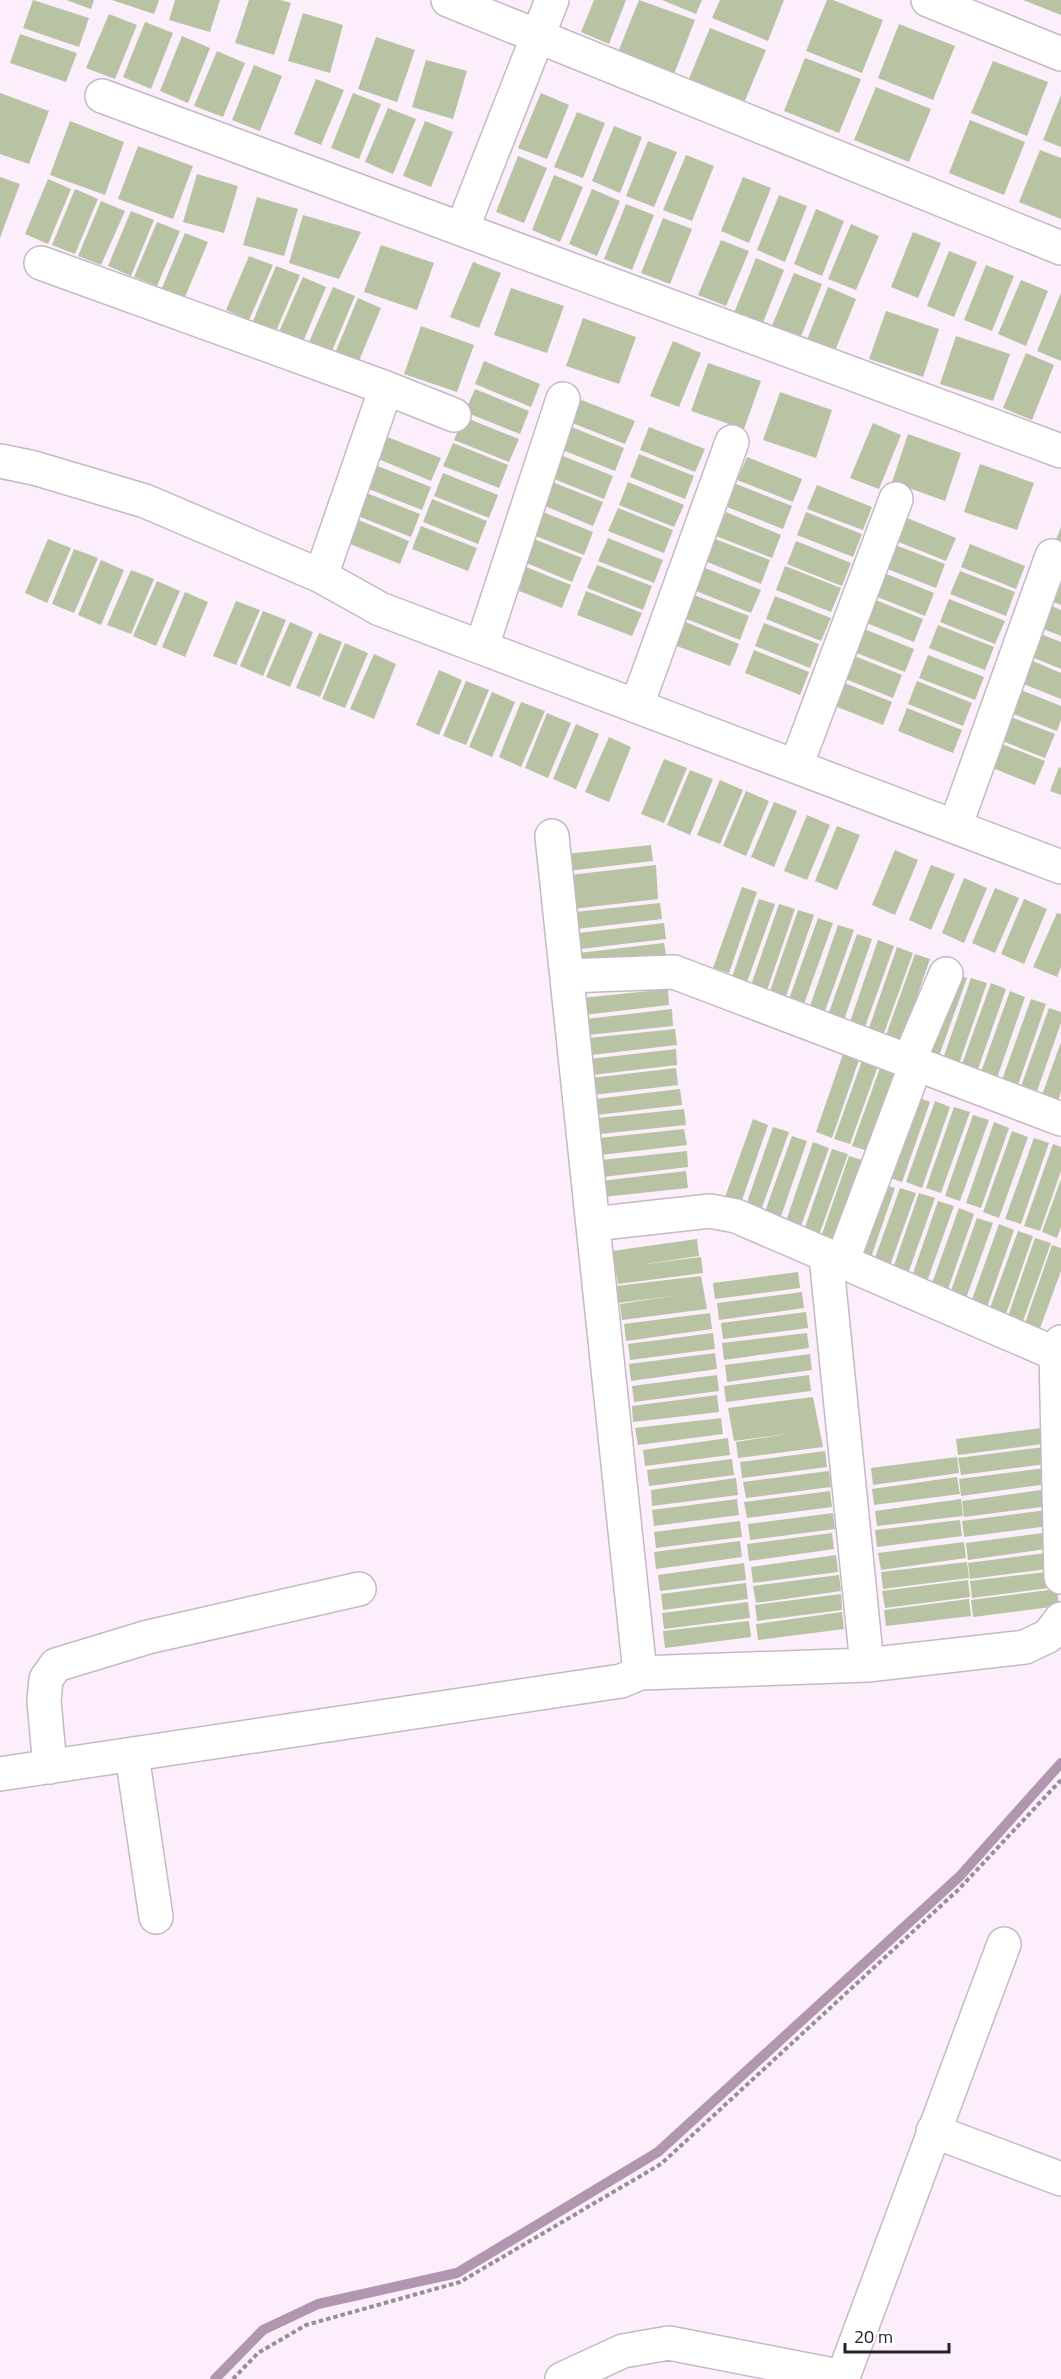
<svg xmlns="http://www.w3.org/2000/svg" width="1061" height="2379" viewBox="0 0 1061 2379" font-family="'Titillium Web',sans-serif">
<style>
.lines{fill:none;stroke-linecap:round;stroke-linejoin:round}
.stream{stroke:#b096ae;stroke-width:10}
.building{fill:#b8c3a3}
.minor-casing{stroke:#c6b9c5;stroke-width:36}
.path{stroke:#988e97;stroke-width:4;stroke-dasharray:4.5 3;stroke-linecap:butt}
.minor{stroke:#fff;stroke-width:33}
</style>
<rect width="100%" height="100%" fill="#fceefb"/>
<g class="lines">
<path class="stream" d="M 215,2379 L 263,2330 L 318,2304 L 457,2273 L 658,2152 L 960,1876 L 1061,1763"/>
</g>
<path class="building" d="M 33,0 L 89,18 L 79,47 L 23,28 Z
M 66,0 L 94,0 L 91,9 Z
M 112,0 L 159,0 L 154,14 Z
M 175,0 L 220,0 L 210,32 L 169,20 Z
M 249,0 L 281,0 L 291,3 L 274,55 L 235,43 Z
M 594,0 L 626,0 L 609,44 L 581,32 Z
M 639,0 L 695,20 L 674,74 L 618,52 Z
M 662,0 L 702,0 L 696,14 Z
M 720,0 L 784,0 L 768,41 L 712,18 Z
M 827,0 L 833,0 L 883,20 L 862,73 L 806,51 Z
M 1023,0 L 1061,0 L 1061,15 Z
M 303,13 L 343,25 L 330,73 L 288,61 Z
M 109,14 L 137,25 L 115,79 L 86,68 Z
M 145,22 L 173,33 L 151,89 L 123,77 Z
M 899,24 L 955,46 L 933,100 L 878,78 Z
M 710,28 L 766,50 L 744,103 L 688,81 Z
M 20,34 L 77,53 L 66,82 L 10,63 Z
M 182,36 L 210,48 L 188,103 L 160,91 Z
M 376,37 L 415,50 L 397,102 L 358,89 Z
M 217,51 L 245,63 L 223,117 L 194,106 Z
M 805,58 L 861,79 L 839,133 L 784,111 Z
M 426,60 L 467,71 L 453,119 L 412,107 Z
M 993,61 L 1048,82 L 1027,136 L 971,113 Z
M 254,65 L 282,76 L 260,131 L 232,120 Z
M 316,79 L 344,90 L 321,145 L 294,134 Z
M 876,87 L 931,109 L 909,162 L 854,140 Z
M 0,93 L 49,111 L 29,164 L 0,154 Z
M 353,93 L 381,104 L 359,159 L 331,148 Z
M 541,93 L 569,105 L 547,159 L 518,148 Z
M 1061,95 L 1061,147 L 1043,140 Z
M 388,108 L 416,119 L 393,174 L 365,162 Z
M 577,112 L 605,123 L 583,178 L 554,167 Z
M 970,120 L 1025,142 L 1004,195 L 949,173 Z
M 70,121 L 124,142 L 105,195 L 50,175 Z
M 425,121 L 453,132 L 431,187 L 403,176 Z
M 614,126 L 642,137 L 620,193 L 592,181 Z
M 648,141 L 677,152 L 654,207 L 626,196 Z
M 138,146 L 193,166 L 173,219 L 118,199 Z
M 1040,150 L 1061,158 L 1061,219 L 1019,202 Z
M 686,155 L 714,166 L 692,221 L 663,210 Z
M 518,156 L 547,168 L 524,223 L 496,212 Z
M 197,174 L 238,186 L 224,233 L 183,222 Z
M 554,175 L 583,187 L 560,242 L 532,230 Z
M 0,177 L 20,184 L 0,238 Z
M 743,177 L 771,188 L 749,243 L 721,231 Z
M 48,179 L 71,189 L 48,244 L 25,234 Z
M 75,189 L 98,199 L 75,254 L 52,245 Z
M 592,189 L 620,201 L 597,256 L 569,244 Z
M 779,195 L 807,206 L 785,262 L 757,250 Z
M 257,197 L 298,209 L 284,256 L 243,245 Z
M 101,201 L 125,211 L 101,265 L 78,256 Z
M 626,204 L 654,215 L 632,270 L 604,259 Z
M 816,209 L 844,221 L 822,276 L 794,264 Z
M 131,211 L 154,220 L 131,276 L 108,266 Z
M 303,215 L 361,232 L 339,279 L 289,263 Z
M 663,218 L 692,229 L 670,284 L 641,273 Z
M 157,222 L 180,231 L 157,286 L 134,277 Z
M 851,224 L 879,236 L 856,290 L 828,279 Z
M 913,232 L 941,243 L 918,298 L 891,287 Z
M 185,233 L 208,242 L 185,297 L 162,288 Z
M 721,240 L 749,251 L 726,306 L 698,295 Z
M 381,245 L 434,263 L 417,310 L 364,292 Z
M 949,251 L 977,262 L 954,317 L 927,306 Z
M 249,256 L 273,265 L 249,320 L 226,310 Z
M 756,258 L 784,270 L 762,325 L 734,313 Z
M 473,262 L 501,273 L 479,328 L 450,317 Z
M 986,265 L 1014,276 L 992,331 L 964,320 Z
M 276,266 L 300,275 L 276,331 L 253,321 Z
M 794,273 L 822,284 L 800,339 L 771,328 Z
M 303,277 L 326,287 L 303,342 L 279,332 Z
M 1021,280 L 1048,291 L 1026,346 L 998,334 Z
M 333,287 L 355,296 L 332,351 L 309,342 Z
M 828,287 L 856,299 L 834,353 L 806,342 Z
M 511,288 L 564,306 L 547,353 L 494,335 Z
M 1061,293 L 1061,361 L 1037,351 Z
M 358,298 L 381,308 L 358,363 L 335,353 Z
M 886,311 L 939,329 L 923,377 L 869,359 Z
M 583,318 L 636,337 L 619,384 L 566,366 Z
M 421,326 L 474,345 L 457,392 L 404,374 Z
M 956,336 L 1010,354 L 993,401 L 940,384 Z
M 673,341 L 701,353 L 679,407 L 650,396 Z
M 1026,353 L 1054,365 L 1032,420 L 1003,408 Z
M 484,361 L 540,384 L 531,407 L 475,384 Z
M 708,363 L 761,381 L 744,429 L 691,411 Z
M 475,389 L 529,411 L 520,434 L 465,412 Z
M 780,392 L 832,410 L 816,458 L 763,440 Z
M 579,399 L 635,421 L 625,444 L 570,422 Z
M 464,417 L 519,439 L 509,462 L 454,440 Z
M 873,423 L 901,435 L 879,489 L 850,478 Z
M 569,426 L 624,448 L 615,471 L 560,449 Z
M 649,427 L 705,449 L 695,472 L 640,450 Z
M 908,434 L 961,453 L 945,501 L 892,482 Z
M 385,436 L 441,458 L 431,481 L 376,458 Z
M 453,443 L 508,465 L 499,488 L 443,466 Z
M 558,454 L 613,476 L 604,499 L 549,477 Z
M 639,454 L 694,476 L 685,499 L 630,477 Z
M 747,457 L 802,479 L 793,502 L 737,480 Z
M 980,464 L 1034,483 L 1017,530 L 964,512 Z
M 375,465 L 431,487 L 422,510 L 366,488 Z
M 443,473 L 498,495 L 489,518 L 434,496 Z
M 547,480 L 603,502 L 593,526 L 538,503 Z
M 628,482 L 684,505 L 674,527 L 619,505 Z
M 736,484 L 792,506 L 783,529 L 727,507 Z
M 817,485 L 872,507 L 863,530 L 807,509 Z
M 364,492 L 420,514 L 411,537 L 355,515 Z
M 432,499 L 487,521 L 478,544 L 423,522 Z
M 618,508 L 673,530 L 664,553 L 608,531 Z
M 538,510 L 593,532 L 584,555 L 528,533 Z
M 726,512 L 781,535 L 772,558 L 716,536 Z
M 806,512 L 862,534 L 853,557 L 797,535 Z
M 900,515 L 956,538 L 946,561 L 891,539 Z
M 354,518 L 409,541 L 400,564 L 345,542 Z
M 421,526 L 477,548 L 468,571 L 412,549 Z
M 1061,527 L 1061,545 L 1055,542 Z
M 526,536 L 582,558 L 572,582 L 517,559 Z
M 608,538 L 663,560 L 654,583 L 598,561 Z
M 48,539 L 71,548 L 47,603 L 25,593 Z
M 715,539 L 770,560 L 761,584 L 705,561 Z
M 796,541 L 851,563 L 842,586 L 787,564 Z
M 890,543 L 945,564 L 936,588 L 880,566 Z
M 970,544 L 1025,566 L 1016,589 L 961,567 Z
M 74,549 L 98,558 L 74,613 L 52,604 Z
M 101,560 L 124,570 L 101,625 L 78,615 Z
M 516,563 L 571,585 L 562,608 L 507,586 Z
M 597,565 L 652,586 L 643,610 L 587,588 Z
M 785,566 L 841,588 L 831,612 L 776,590 Z
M 705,568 L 761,590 L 751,613 L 696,591 Z
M 131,570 L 154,579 L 131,634 L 107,625 Z
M 879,571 L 934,593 L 925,616 L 870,594 Z
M 960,571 L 1015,592 L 1006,616 L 950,594 Z
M 1061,578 L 1061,605 L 1043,598 Z
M 157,581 L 180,591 L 156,646 L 133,636 Z
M 586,591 L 642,613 L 632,636 L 577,615 Z
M 185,592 L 208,602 L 185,657 L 162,647 Z
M 694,595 L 749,616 L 740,640 L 684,618 Z
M 775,596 L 831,618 L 821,641 L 766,619 Z
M 868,597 L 923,619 L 914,642 L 859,620 Z
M 949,599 L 1005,621 L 995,644 L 940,622 Z
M 236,601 L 260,610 L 236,665 L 213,656 Z
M 1042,602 L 1061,610 L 1061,636 L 1033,625 Z
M 263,611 L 286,620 L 263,676 L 240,666 Z
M 683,621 L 739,644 L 730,666 L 674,645 Z
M 290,622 L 313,632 L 290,687 L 266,677 Z
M 764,623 L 819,644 L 810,668 L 755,646 Z
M 938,625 L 994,647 L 985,670 L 929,648 Z
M 859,627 L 914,649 L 905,672 L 849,650 Z
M 1031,630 L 1061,642 L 1061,669 L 1022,653 Z
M 319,633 L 342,642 L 320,697 L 296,688 Z
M 345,643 L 368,653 L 345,708 L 322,699 Z
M 754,650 L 809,672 L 800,695 L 745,673 Z
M 847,653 L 902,675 L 893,698 L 838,676 Z
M 374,654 L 396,664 L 374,719 L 350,709 Z
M 928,655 L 984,677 L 975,700 L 919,678 Z
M 1021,656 L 1061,673 L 1061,699 L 1011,679 Z
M 439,670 L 462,680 L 439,735 L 416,725 Z
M 837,680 L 892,702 L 883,725 L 827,703 Z
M 466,681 L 489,690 L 466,745 L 443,736 Z
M 917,681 L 972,703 L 963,726 L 908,704 Z
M 1011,686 L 1061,706 L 1061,720 L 1057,731 L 1001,709 Z
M 492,692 L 515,702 L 492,757 L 469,747 Z
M 521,702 L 545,711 L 521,767 L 499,757 Z
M 907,708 L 962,730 L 953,753 L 898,731 Z
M 547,713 L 571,723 L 548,778 L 525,768 Z
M 1000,713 L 1055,734 L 1045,758 L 990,736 Z
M 576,724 L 599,734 L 576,789 L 553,779 Z
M 609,737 L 631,747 L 609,802 L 585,792 Z
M 989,739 L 1045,761 L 1035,785 L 980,763 Z
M 664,759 L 687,768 L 664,823 L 641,814 Z
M 1059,767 L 1061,768 L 1061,795 L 1050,791 Z
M 690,770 L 713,779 L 690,835 L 667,825 Z
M 720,780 L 743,790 L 720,844 L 697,835 Z
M 746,791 L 769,801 L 746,856 L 723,846 Z
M 774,802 L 797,811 L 774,867 L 751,857 Z
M 807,815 L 830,825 L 807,880 L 784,871 Z
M 837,826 L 860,835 L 837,890 L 815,881 Z
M 651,845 L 653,861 L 568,871 L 566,854 Z
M 895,850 L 918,860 L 895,915 L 872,905 Z
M 656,865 L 658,899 L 573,909 L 570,875 Z
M 931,865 L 955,874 L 931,930 L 909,920 Z
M 964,878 L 987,888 L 964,943 L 942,933 Z
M 742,887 L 757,892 L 729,973 L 713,968 Z
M 995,888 L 1019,898 L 995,953 L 972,943 Z
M 759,899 L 775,904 L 746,985 L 731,980 Z
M 1024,899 L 1047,909 L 1024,964 L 1001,954 Z
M 660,903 L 662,919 L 576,929 L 575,912 Z
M 779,904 L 795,909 L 767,990 L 751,985 Z
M 798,910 L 814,915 L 786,996 L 770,991 Z
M 1057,913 L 1061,914 L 1061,967 L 1057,977 L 1033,967 Z
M 818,918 L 833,923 L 804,1004 L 789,999 Z
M 664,923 L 666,939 L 580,949 L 578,933 Z
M 838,925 L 854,930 L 825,1011 L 810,1006 Z
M 857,934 L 872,939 L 844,1020 L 828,1015 Z
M 878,940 L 894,946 L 865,1027 L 850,1022 Z
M 664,943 L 667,960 L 581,969 L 579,953 Z
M 897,947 L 913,953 L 884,1033 L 869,1028 Z
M 915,954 L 930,959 L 902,1040 L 886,1035 Z
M 952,973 L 967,978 L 938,1059 L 923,1054 Z
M 971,978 L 987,983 L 959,1064 L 943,1059 Z
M 991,983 L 1006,989 L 978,1069 L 962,1064 Z
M 668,989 L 669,1005 L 584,1015 L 582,998 Z
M 1010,991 L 1025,997 L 997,1078 L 981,1072 Z
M 1031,999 L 1046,1004 L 1018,1085 L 1002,1080 Z
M 1049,1008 L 1061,1012 L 1061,1023 L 1036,1094 L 1020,1089 Z
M 672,1009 L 673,1026 L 588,1035 L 586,1019 Z
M 675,1029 L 677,1045 L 591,1055 L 589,1038 Z
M 1061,1042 L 1061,1091 L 1058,1101 L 1042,1095 Z
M 676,1049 L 677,1065 L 592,1075 L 590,1059 Z
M 844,1051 L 860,1057 L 832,1138 L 816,1132 Z
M 863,1058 L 879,1063 L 850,1144 L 834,1139 Z
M 881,1065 L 896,1070 L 868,1151 L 852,1146 Z
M 676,1068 L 678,1085 L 593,1095 L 591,1078 Z
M 680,1089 L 682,1105 L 596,1115 L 595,1099 Z
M 915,1096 L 930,1102 L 902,1182 L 887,1177 Z
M 935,1101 L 950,1107 L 922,1188 L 906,1182 Z
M 954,1107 L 970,1112 L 941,1193 L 926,1188 Z
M 684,1109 L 686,1125 L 600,1134 L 598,1118 Z
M 973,1115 L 989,1120 L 960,1201 L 945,1196 Z
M 753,1119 L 768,1125 L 740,1206 L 724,1200 Z
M 994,1122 L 1009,1128 L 981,1208 L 966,1203 Z
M 773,1127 L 789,1132 L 760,1213 L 745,1208 Z
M 684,1129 L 687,1145 L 601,1155 L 599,1138 Z
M 1012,1131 L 1028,1137 L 999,1218 L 983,1212 Z
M 792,1136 L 807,1141 L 779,1222 L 763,1217 Z
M 1034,1138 L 1049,1143 L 1021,1224 L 1005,1219 Z
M 813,1142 L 829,1148 L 800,1229 L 785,1224 Z
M 1053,1144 L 1061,1147 L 1061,1171 L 1040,1231 L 1024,1226 Z
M 832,1149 L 848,1154 L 819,1235 L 804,1230 Z
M 687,1151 L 688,1167 L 603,1177 L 601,1160 Z
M 849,1156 L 865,1161 L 837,1242 L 821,1237 Z
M 686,1171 L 688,1188 L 603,1197 L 601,1181 Z
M 1061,1179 L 1061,1227 L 1057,1238 L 1042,1232 Z
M 880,1183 L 895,1188 L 867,1269 L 851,1263 Z
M 900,1188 L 916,1193 L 887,1274 L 871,1269 Z
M 919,1193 L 935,1198 L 906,1279 L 891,1274 Z
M 938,1201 L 954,1206 L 925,1287 L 910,1282 Z
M 959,1208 L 974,1214 L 946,1295 L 930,1289 Z
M 977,1218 L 993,1223 L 964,1304 L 948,1299 Z
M 999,1224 L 1014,1230 L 986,1310 L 970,1305 Z
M 1018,1231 L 1033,1236 L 1005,1317 L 989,1311 Z
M 1035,1238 L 1051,1243 L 1022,1324 L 1007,1319 Z
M 697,1239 L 699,1256 L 639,1265 L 701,1257 L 703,1273 L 618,1284 L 612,1251 Z
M 1052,1245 L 1061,1248 L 1061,1271 L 1039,1331 L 1024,1326 Z
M 798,1272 L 800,1288 L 715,1299 L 713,1283 Z
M 701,1276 L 707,1309 L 622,1320 L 620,1304 L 672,1296 L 618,1303 L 616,1286 Z
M 802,1292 L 804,1308 L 719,1320 L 717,1303 Z
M 806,1312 L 808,1328 L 723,1339 L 721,1323 Z
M 710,1313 L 712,1329 L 626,1341 L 624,1324 Z
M 713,1333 L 715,1349 L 630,1360 L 628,1344 Z
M 807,1333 L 809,1348 L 724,1360 L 722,1343 Z
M 715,1353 L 717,1369 L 631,1381 L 629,1364 Z
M 810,1354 L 812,1370 L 727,1382 L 725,1365 Z
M 717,1375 L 719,1391 L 634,1402 L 632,1386 Z
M 809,1375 L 811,1391 L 726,1402 L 724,1386 Z
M 717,1395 L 719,1412 L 633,1422 L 632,1406 Z
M 813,1397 L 823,1447 L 738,1458 L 736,1442 L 787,1434 L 734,1441 L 728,1408 Z
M 721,1418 L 723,1434 L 638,1445 L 635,1428 Z
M 1041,1428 L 1043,1444 L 958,1455 L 956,1439 Z
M 728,1438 L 730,1455 L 645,1466 L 643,1450 Z
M 1044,1447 L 1046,1464 L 961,1475 L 958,1458 Z
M 825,1451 L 827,1467 L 742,1478 L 740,1462 Z
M 957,1457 L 959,1473 L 873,1485 L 871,1468 Z
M 732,1459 L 734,1475 L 649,1486 L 647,1470 Z
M 1045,1468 L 1047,1484 L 961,1496 L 959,1479 Z
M 829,1471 L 831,1487 L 746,1498 L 743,1482 Z
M 957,1477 L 960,1494 L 874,1505 L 872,1489 Z
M 736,1478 L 738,1495 L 652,1506 L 651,1490 Z
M 1048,1489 L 1050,1506 L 964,1517 L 962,1501 Z
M 830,1491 L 832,1507 L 747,1518 L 744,1502 Z
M 737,1499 L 739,1515 L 654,1526 L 652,1510 Z
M 961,1499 L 963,1516 L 877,1526 L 875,1511 Z
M 1047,1510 L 1049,1526 L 964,1537 L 962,1521 Z
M 833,1513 L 835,1529 L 750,1540 L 748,1524 Z
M 960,1520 L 962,1536 L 877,1547 L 875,1530 Z
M 740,1521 L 742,1537 L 656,1548 L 654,1532 Z
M 1051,1532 L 1053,1548 L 968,1560 L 966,1543 Z
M 832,1533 L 834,1549 L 749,1561 L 747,1544 Z
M 740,1541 L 742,1557 L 656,1569 L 654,1552 Z
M 964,1542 L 966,1558 L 881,1570 L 878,1553 Z
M 1054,1552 L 1056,1568 L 970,1579 L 968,1563 Z
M 836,1555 L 838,1572 L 753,1583 L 751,1567 Z
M 967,1562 L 969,1578 L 883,1589 L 881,1572 Z
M 744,1563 L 746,1580 L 660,1591 L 658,1575 Z
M 1055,1571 L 1057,1587 L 972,1598 L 970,1581 Z
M 839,1575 L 841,1591 L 756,1603 L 753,1586 Z
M 968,1580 L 970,1597 L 885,1608 L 882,1591 Z
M 746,1583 L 748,1599 L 663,1610 L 661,1594 Z
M 1057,1589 L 1059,1606 L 973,1617 L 971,1600 Z
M 841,1594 L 842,1610 L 757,1621 L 755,1605 Z
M 969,1599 L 971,1616 L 886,1626 L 884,1610 Z
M 748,1602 L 750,1618 L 664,1629 L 662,1613 Z
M 842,1612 L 844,1629 L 758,1640 L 756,1624 Z
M 749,1621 L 751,1637 L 665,1648 L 663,1631 Z"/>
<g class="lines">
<g class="minor-casing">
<path id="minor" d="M 448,0 L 1061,248
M 928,0 L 1061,54
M 102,96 L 1061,451
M 462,229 L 552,0
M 41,263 L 386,388 L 454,415
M 0,461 L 34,468 L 145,501 L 321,576 L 380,609 L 1061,867
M 321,576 L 386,388
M 482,646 L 563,399
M 637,705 L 732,442
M 796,766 L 896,499
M 955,827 L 1052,556
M 567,976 L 674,972 L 1061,1119
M 909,1061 L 946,974
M 593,1224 L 710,1211 L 736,1216 L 1061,1356
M 826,1256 L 867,1665
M 842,1262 L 916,1064
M 1061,1342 L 1056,1354 L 1061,1577
M 640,1673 L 867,1665 L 1025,1647 L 1048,1636 L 1061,1619
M 132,1755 L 156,1917
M 50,1767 L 44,1701 L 46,1679 L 56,1665 L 148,1637 L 359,1589
M 0,1774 L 621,1681 L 640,1673 L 552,836
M 933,2131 L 1061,2179
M 562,2379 L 623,2351 L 669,2343 L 843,2377 L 1004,1944"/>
</g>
<path class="path" d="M 233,2379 L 258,2353 L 306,2325 L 460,2282 L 661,2164 L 959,1889 L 1061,1780"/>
<use href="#minor" class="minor"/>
</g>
<path d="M845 2343v9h104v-9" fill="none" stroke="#272227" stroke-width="3"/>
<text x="854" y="2343" font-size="18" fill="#272227" stroke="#ffffff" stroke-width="4.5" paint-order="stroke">20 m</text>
</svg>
